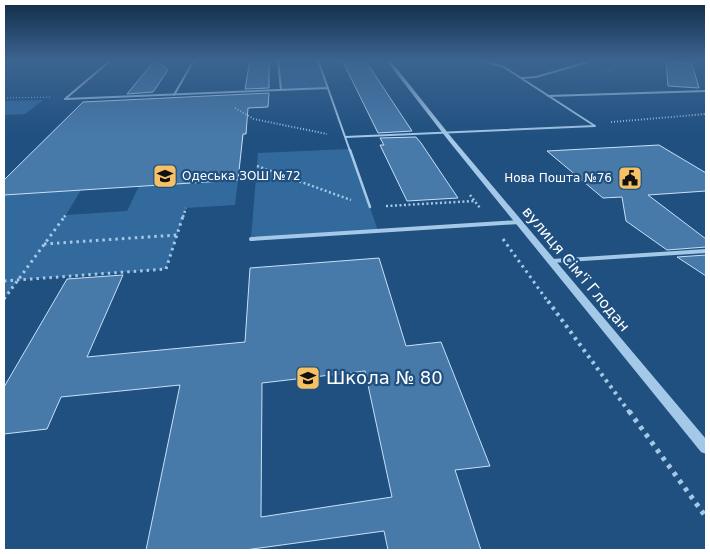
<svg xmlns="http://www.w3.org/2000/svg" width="710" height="554" viewBox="0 0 710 554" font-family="'DejaVu Sans',sans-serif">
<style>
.green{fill:#336a9e}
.building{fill:#487aa9;stroke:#c8e0f6;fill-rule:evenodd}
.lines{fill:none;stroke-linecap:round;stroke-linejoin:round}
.path-far5{stroke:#a4c8e8;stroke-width:1;stroke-dasharray:1 2;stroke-linecap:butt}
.path-far4{stroke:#a4c8e8;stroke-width:2;stroke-dasharray:1 2;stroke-linecap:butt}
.path-far3{stroke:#a4c8e8;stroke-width:2.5;stroke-dasharray:2 2.5;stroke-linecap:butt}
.path-far2{stroke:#a4c8e8;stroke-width:3;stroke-dasharray:2.5 4;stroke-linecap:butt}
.path-far1{stroke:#a4c8e8;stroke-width:4;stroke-dasharray:3 4.5;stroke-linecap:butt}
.path{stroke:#a4c8e8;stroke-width:5;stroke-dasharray:4 5.5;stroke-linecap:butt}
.service-far2{stroke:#a4c8e8;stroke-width:2}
.service-far1{stroke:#a4c8e8;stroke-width:2.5}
.service{stroke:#a4c8e8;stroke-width:4}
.minor{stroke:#a4c8e8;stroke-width:2.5}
.tertiary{fill:#a4c8e8;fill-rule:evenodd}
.labels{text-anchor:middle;stroke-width:4.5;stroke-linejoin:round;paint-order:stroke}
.far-poi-label{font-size:12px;fill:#fff;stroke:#1f5080;text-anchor:start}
.street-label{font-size:15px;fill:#fff;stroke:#1f5080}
.near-poi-label{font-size:18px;fill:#fff;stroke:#1f5080;text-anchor:start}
</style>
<rect width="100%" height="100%" fill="#1f5080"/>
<path class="green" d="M 321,66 L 328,88 L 281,90 L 278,68 Z
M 43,100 L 25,114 L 4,115 L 4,101 Z
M 350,149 L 378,231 L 251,239 L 258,153 Z
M 238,180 L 235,205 L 186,208 L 166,269 L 18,280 L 4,299 L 4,195 L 81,190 L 66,215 L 127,211 L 139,186 Z"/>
<path class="building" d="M 155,60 L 168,70 L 153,92 L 127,94 Z
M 250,60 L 269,60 L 269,88 L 245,89 Z
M 342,60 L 365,60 L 412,131 L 378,133 Z
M 666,62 L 692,64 L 699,88 L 668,86 Z
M 269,93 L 268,107 L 248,108 L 246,134 L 243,134 L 238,180 L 4,195 L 4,180 L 83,102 Z
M 416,137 L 421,143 L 458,198 L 407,201 L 380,145 L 384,145 L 380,138 Z
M 659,145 L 706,173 L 706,191 L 648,195 L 706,239 L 706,247 L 667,250 L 626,221 L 622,197 L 603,198 L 547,151 Z
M 706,255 L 706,276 L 677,257 Z
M 379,258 L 406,346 L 441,342 L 490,466 L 455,470 L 481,550 L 388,550 L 384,531 L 245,550 L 146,550 L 180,385 L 61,397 L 47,429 L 4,434 L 4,387 L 67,279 L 123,275 L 87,357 L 245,342 L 250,268 ZM 365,371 L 392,497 L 261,517 L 262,383 Z"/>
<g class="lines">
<path class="path-far5" d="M 606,72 L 630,60
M 4,98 L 51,97"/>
<path class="path-far4" d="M 235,108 L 254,119 L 327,134
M 611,122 L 706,114"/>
<path class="path-far3" d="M 257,166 L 351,200
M 470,195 L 480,208
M 386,206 L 475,201
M 64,217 L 66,215
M 183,217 L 186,208"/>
<path class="path-far2" d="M 503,239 L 549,303
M 44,244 L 177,235
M 4,281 L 166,269 L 183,216
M 4,299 L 65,216"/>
<path class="path-far1" d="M 548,301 L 630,413"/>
<path class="path" d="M 629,411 L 706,517"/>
<path class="service-far2" d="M 111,60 L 65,99 L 328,88
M 278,60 L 281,90
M 318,60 L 350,151
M 522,78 L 536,77 L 595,60
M 174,95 L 194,60
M 548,96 L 706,91
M 345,137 L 595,126 L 504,67 L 480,60"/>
<path class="service-far1" d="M 350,150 L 370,207"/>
<path class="service" d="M 251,239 L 519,222
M 552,261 L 706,251"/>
<path class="minor" d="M 4,61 L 6,60"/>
<path class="tertiary" d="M 386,60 L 390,60 L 452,138 L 706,439 L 706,454 L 701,452 L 448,140 Z"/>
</g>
<linearGradient id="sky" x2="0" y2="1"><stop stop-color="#112c46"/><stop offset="0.44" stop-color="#3c6491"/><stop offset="1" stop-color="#3c6491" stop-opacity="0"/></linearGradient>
<rect width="710" height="137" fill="url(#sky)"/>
<defs>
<g id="school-square" transform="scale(1.25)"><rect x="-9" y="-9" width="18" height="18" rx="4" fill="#f6c164" stroke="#1f5080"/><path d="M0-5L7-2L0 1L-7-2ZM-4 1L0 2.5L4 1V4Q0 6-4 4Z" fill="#111"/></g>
<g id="civic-square" transform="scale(1.25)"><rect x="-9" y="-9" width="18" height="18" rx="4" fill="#f6c164" stroke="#1f5080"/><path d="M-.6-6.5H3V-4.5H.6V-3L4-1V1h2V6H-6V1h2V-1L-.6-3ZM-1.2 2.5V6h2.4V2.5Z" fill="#111"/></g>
</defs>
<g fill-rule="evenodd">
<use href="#school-square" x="165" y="176"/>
<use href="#civic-square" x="630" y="178"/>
<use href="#school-square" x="308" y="378"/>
</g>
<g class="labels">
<g class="far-poi-label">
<text x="182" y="180">Одеська ЗОШ №72</text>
<text x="612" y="182" text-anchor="end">Нова Пошта №76</text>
</g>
<g class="street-label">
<text transform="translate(576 269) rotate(50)" y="5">вулиця Сім'ї Глодан</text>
</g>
<g class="near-poi-label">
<text x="326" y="384">Школа № 80</text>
</g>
</g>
<rect width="710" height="554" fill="none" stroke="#ffffff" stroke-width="10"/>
</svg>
